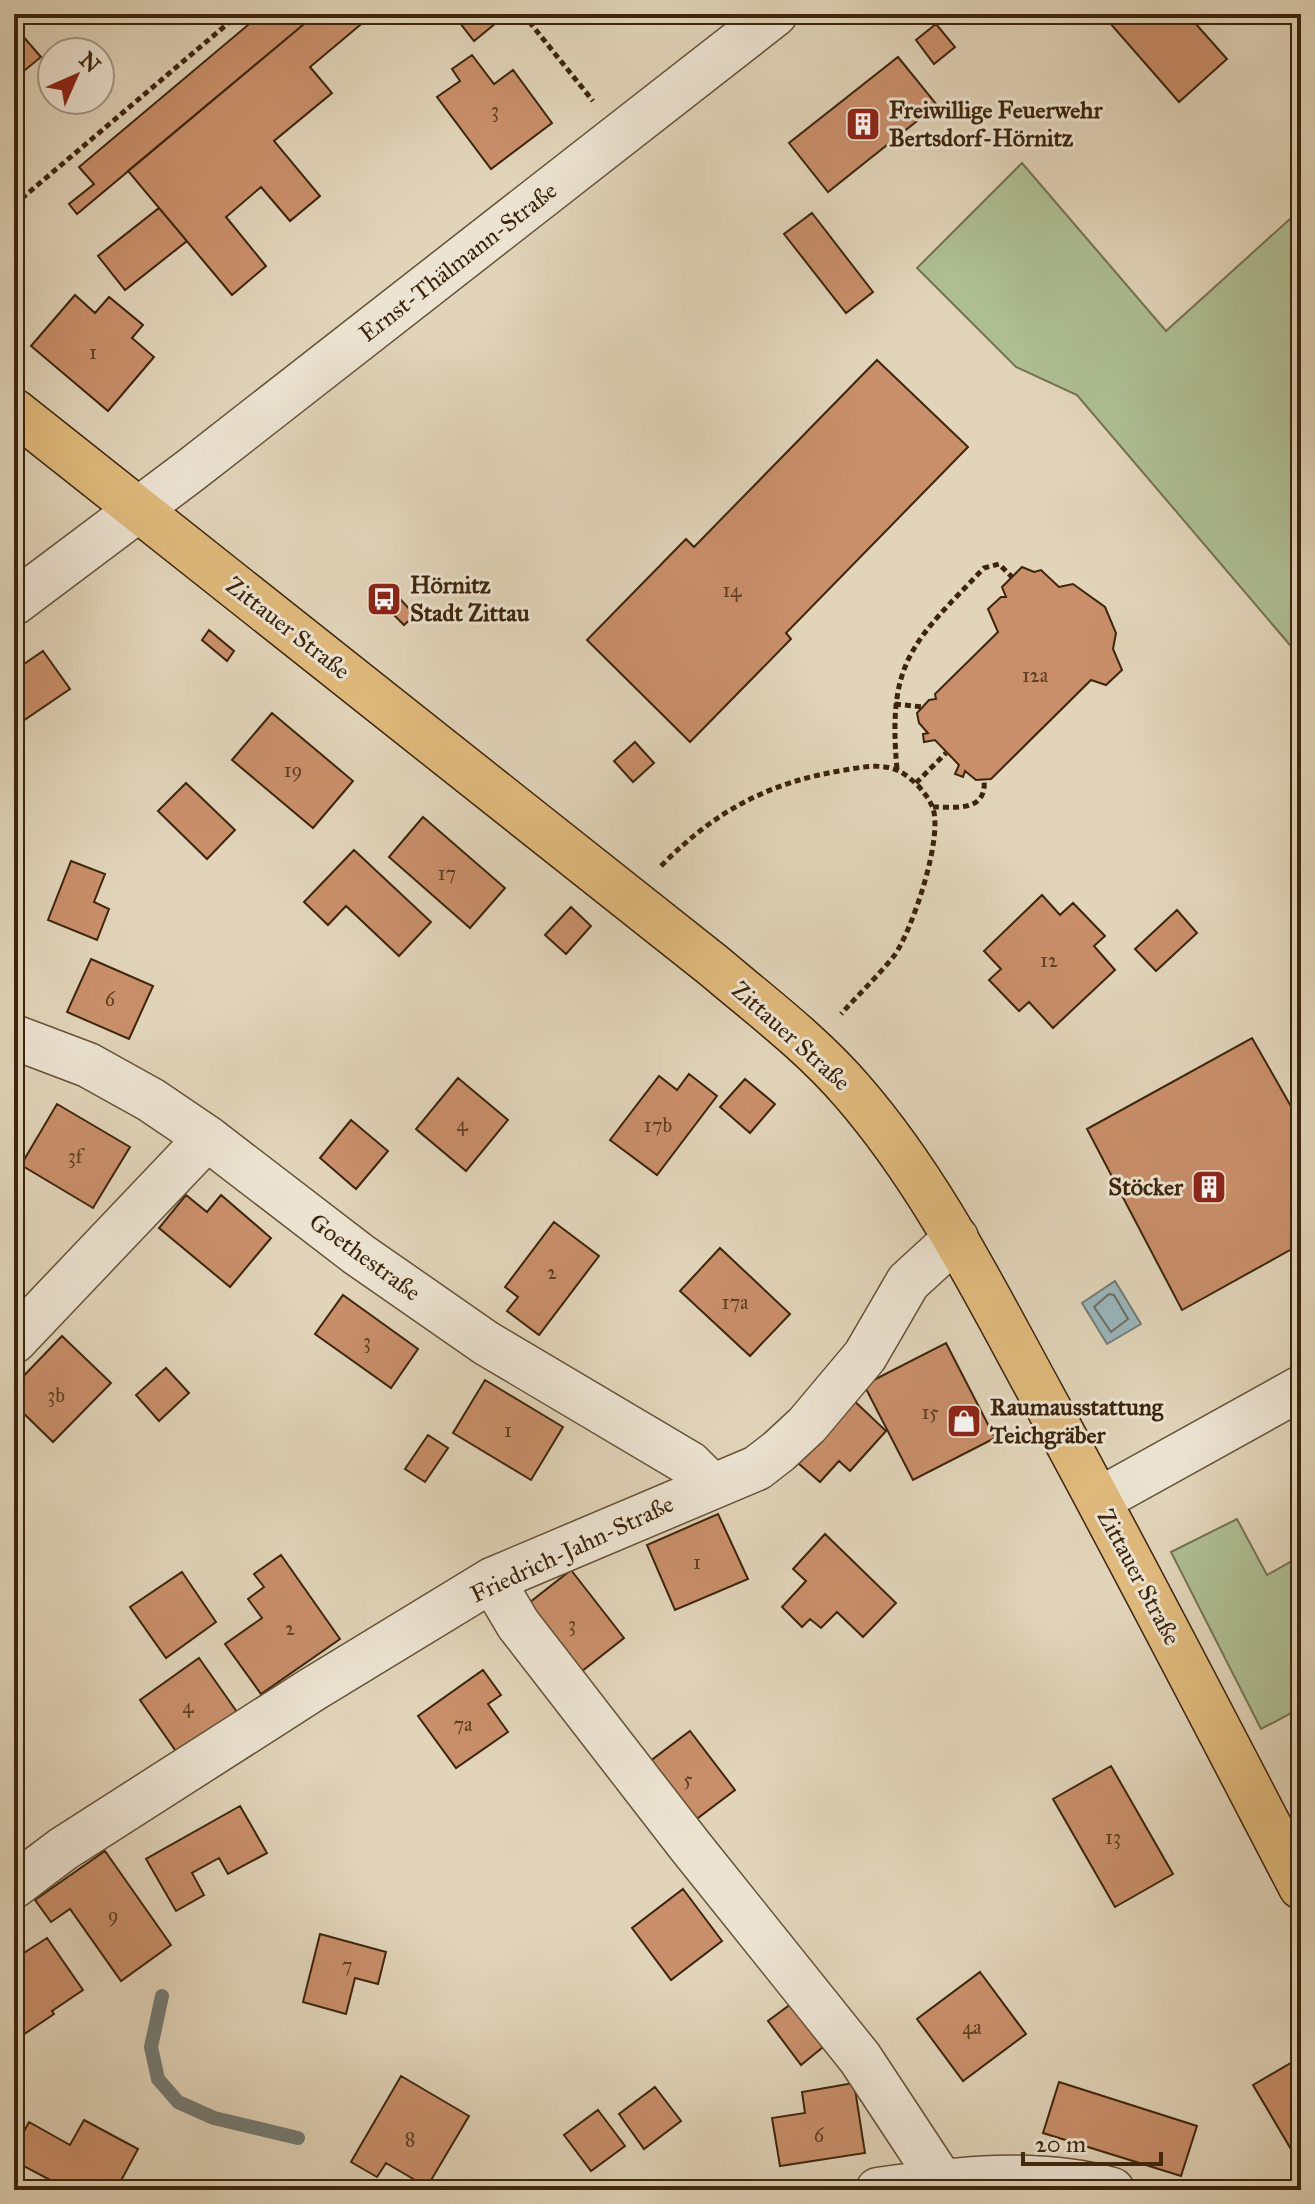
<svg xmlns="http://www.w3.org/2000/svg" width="1315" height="2204" viewBox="0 0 1315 2204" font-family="'IM FELL Great Primer',serif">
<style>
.green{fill:#aebe93;stroke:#75724f;stroke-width:2}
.water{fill:#99b5ba;stroke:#747b74;stroke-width:2}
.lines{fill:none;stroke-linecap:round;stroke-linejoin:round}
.shore{stroke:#6a6d62;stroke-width:2}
.stream{stroke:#747b74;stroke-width:14}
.building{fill:#c98f6a;stroke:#3c250b;stroke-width:2}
.minor-casing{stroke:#655136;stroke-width:47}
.major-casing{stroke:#3c250b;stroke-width:47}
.path{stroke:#3c250b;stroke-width:5;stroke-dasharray:6 4;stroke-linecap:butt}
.minor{stroke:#ece3d2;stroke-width:44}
.major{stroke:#e0ba7c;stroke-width:44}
.labels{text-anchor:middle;stroke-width:6;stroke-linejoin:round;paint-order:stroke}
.number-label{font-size:20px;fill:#5f4023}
.poi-label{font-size:24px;font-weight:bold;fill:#3c250b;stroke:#ece3d2;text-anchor:start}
.street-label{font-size:24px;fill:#3c250b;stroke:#ece3d2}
</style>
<rect width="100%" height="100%" fill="#e1d4b9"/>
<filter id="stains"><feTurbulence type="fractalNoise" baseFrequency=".0025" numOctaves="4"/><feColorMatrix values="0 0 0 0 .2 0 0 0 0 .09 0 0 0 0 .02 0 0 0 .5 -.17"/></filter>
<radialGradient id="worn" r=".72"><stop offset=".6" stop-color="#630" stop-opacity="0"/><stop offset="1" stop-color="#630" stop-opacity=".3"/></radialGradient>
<path class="green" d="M 1022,163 L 1166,331 L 1301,209 L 1301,658 L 1077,395 L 1016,367 L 917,268 Z
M 1237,1519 L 1267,1575 L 1301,1556 L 1301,1708 L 1261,1729 L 1171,1552 Z"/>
<path class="water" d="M 1115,1281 L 1141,1324 L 1107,1344 L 1082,1303 Z"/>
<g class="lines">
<path class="shore" d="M 1109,1294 L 1114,1295 L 1128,1319 L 1111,1332 L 1094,1307 Z"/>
<path class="stream" d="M 162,1996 L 151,2047 L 158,2079 L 178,2102 L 214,2118 L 298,2138"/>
</g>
<path class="building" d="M 261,14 L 316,14 L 77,214 L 69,204 L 94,184 L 79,167 Z
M 316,14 L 362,14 L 366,20 L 310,67 L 332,93 L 274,141 L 320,196 L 290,221 L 261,187 L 226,217 L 266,266 L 232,295 L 128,171 Z
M 453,14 L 507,14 L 474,41 Z
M 1102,14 L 1187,14 L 1227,59 L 1179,102 Z
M 936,24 L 955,47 L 934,64 L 916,40 Z
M 21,34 L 41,57 L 14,79 L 14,39 Z
M 472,55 L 494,84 L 513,70 L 552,123 L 491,169 L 437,97 L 460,81 L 452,69 Z
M 898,57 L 937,105 L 828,192 L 789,143 Z
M 159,208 L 187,241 L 125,290 L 98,256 Z
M 812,213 L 873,292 L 846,313 L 784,234 Z
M 75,295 L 95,313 L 109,297 L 143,325 L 132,338 L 154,357 L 108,411 L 31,346 Z
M 877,360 L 968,447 L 786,633 L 791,639 L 690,742 L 587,640 L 686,539 L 694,547 Z
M 1022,567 L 1034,572 L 1041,570 L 1059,587 L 1073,584 L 1105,607 L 1116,633 L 1113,649 L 1122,670 L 1106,685 L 1091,680 L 991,779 L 976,780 L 965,771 L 963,777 L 955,774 L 959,765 L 935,740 L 924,742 L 923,734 L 928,733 L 919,723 L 917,713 L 929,700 L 936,699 L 935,694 L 998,632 L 988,609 L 1001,597 L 1006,597 L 1002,587 Z
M 400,599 L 415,615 L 404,625 L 389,610 Z
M 209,630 L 234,651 L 227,661 L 202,640 Z
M 43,651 L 70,689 L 14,727 L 14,671 Z
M 272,713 L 353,781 L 313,828 L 232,760 Z
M 635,742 L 654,763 L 633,782 L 614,761 Z
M 186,783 L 235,830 L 207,859 L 158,811 Z
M 423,817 L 505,888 L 470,928 L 389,857 Z
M 354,850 L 431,922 L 399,956 L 346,906 L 328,925 L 304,902 Z
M 71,861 L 105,874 L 94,902 L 109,909 L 97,940 L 48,920 Z
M 1042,895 L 1060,915 L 1073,903 L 1105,936 L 1094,946 L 1115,970 L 1053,1028 L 1029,1002 L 1019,1011 L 989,980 L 1001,969 L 984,951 Z
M 571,907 L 591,926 L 566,954 L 545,935 Z
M 1177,910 L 1197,933 L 1156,971 L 1135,949 Z
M 91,959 L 153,986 L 129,1039 L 67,1012 Z
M 1252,1038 L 1301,1124 L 1301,1244 L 1182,1310 L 1087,1129 Z
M 689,1074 L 717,1096 L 657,1175 L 610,1140 L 659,1076 L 677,1090 Z
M 458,1078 L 508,1120 L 466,1171 L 416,1129 Z
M 745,1079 L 775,1104 L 750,1133 L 720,1107 Z
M 57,1104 L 130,1147 L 93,1208 L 21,1165 Z
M 351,1120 L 388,1151 L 356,1189 L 320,1158 Z
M 186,1195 L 207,1212 L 221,1195 L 271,1238 L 230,1287 L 159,1228 Z
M 554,1222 L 599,1256 L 539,1335 L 507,1311 L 518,1297 L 505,1287 Z
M 720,1248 L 790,1314 L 750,1356 L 680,1291 Z
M 343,1295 L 418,1349 L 391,1388 L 315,1334 Z
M 62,1336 L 111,1383 L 53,1442 L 14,1404 L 14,1386 Z
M 946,1343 L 995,1438 L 913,1480 L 864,1385 Z
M 166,1368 L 189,1393 L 159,1421 L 136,1395 Z
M 485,1380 L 563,1427 L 531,1480 L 453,1433 Z
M 849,1396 L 886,1431 L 850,1471 L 839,1461 L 820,1482 L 792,1458 Z
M 428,1435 L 448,1448 L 425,1482 L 405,1469 Z
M 718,1514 L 748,1579 L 675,1610 L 647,1545 Z
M 825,1534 L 896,1603 L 863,1637 L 837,1612 L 821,1628 L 810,1619 L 802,1627 L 782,1607 L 806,1581 L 793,1569 Z
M 281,1555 L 340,1639 L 261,1694 L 225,1644 L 262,1618 L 248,1599 L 264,1587 L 254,1574 Z
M 571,1570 L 624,1638 L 572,1679 L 520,1610 Z
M 182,1572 L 216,1622 L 166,1658 L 130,1607 Z
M 199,1658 L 237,1712 L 178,1754 L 140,1700 Z
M 483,1670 L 501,1695 L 488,1704 L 508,1732 L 456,1768 L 418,1716 Z
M 690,1731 L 735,1790 L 686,1827 L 641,1768 Z
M 1111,1766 L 1173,1874 L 1115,1907 L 1053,1799 Z
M 240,1806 L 267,1853 L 228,1874 L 219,1858 L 192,1873 L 204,1895 L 176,1911 L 146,1859 Z
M 105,1851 L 171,1945 L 121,1981 L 70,1909 L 51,1922 L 35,1900 Z
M 683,1889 L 722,1941 L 671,1980 L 632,1928 Z
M 320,1934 L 386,1952 L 378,1984 L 355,1978 L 346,2014 L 303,2002 Z
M 47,1938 L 83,1990 L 52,2011 L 54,2014 L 14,2041 L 14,1956 L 16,1958 Z
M 980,1972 L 1026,2034 L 963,2081 L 917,2019 Z
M 791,2004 L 823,2047 L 801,2065 L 768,2021 Z
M 1301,2057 L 1301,2166 L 1253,2085 Z
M 401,2076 L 469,2116 L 427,2187 L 386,2163 L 377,2177 L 351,2162 Z
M 1059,2082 L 1197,2126 L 1181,2176 L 1043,2133 Z
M 854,2083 L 865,2153 L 780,2166 L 772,2118 L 805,2113 L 802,2092 Z
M 655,2087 L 681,2121 L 644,2149 L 619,2114 Z
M 598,2110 L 625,2146 L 591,2171 L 564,2135 Z
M 84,2120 L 138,2149 L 116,2190 L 69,2190 L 14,2161 L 14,2150 L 29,2122 L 70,2145 Z"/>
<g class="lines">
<g class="minor-casing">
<path id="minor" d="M 14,603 L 191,470 L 775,14
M 14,1037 L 88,1065 L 151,1100 L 207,1138 L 358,1254 L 486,1343 L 690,1464 L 712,1486
M 14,1341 L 207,1138
M 1099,1500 L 1301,1388
M 492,1580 L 518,1624 L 690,1846 L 860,2058 L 941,2181
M 14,1886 L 63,1849 L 313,1689 L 492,1580 L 757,1468 L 779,1451 L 807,1425 L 865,1356 L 908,1282 L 956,1238
M 878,2190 C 954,2179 1038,2169 1112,2190"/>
</g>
<g class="major-casing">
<path id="major" d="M 14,411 L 714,966 C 761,1006 812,1044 853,1092 C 931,1182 984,1290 1041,1394 C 1130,1557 1215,1722 1301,1887"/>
</g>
<path class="path" d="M 523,14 L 593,101
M 14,205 L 239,14
M 895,704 L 923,707
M 897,769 C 887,661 913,642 984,568 L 999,564 L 1012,577
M 916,783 L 946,753
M 933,807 C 956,807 987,812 984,780
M 661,866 C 715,811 769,782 845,770 C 862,767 883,763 899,771 C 912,778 926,792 932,806 C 945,834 912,931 894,956 C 878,976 858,995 841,1014"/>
<use href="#minor" class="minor"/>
<use href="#major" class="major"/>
</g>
<defs>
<g id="building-square" transform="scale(1.8)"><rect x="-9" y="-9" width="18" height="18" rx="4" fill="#8f2418" stroke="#ece3d2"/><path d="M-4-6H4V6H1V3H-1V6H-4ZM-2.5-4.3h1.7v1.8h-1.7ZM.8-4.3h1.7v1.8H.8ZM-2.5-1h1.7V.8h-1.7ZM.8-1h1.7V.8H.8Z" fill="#fff"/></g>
<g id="bus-square" transform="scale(1.8)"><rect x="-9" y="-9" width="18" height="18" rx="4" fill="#8f2418" stroke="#ece3d2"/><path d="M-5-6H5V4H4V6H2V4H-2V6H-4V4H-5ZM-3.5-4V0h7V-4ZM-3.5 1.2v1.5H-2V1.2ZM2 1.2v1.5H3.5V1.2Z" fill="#fff"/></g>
<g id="shop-square" transform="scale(1.8)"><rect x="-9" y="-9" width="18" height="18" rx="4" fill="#8f2418" stroke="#ece3d2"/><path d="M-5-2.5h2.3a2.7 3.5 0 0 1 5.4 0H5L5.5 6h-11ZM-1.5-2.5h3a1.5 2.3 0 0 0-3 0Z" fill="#fff"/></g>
</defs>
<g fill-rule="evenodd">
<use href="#building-square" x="863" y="124"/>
<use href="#bus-square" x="384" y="599"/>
<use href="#building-square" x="1209" y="1187"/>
<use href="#shop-square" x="964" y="1421"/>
</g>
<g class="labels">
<g class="number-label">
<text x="495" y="117">3</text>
<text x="93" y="359">1</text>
<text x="732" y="597">14</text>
<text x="1035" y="682">12a</text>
<text x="293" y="777">19</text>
<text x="447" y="880">17</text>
<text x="1049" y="967">12</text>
<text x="110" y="1006">6</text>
<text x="462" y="1131">4</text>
<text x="658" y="1132">17b</text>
<text x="75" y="1163">3f</text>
<text x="552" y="1279">2</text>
<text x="735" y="1309">17a</text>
<text x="367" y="1348">3</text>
<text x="56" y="1402">3b</text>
<text x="930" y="1419">15</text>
<text x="508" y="1437">1</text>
<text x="697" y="1569">1</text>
<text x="572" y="1631">3</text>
<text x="290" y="1635">2</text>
<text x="188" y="1713">4</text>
<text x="463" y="1731">7a</text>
<text x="688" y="1786">5</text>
<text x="1113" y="1844">13</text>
<text x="113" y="1922">9</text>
<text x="347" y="1972">7</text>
<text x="972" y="2034">4a</text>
<text x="819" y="2142">6</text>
<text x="410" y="2146">8</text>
</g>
<g class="poi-label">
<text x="889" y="118">Freiwillige Feuerwehr<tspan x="889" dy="28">Bertsdorf-Hörnitz</tspan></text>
<text x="410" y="593">Hörnitz<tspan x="410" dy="28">Stadt Zittau</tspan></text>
<text x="1183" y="1195" text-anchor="end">Stöcker</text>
<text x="990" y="1415">Raumausstattung<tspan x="990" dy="28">Teichgräber</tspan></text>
</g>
<g class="street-label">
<text transform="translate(458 262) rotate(-38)" y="8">Ernst-Thälmann-Straße</text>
<text transform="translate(288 628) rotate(38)" y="8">Zittauer Straße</text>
<text transform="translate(791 1036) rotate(42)" y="8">Zittauer Straße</text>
<text transform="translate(365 1257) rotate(36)" y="8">Goethestraße</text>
<text transform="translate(572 1549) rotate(-25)" y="8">Friedrich-Jahn-Straße</text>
<text transform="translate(1139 1577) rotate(62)" y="8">Zittauer Straße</text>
</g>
</g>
<rect width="1315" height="2204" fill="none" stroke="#e1d4b9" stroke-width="48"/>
<rect x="16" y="16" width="1283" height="2172" fill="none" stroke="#3c250b" stroke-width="4"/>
<rect x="24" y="24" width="1267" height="2156" fill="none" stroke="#3c250b" stroke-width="2"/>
<g transform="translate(76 76) rotate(45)"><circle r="38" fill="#ece3d2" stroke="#a69782" stroke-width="2"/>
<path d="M0-6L14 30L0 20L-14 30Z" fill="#8f2418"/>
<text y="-12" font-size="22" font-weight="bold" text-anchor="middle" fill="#3c250b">N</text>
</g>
<path d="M1023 2152v12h138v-12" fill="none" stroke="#3c250b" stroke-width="4"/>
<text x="1035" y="2152" font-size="24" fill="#3c250b" stroke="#ece3d2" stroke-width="6" paint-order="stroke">20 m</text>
<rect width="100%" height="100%" filter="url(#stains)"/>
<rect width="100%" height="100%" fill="url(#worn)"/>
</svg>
